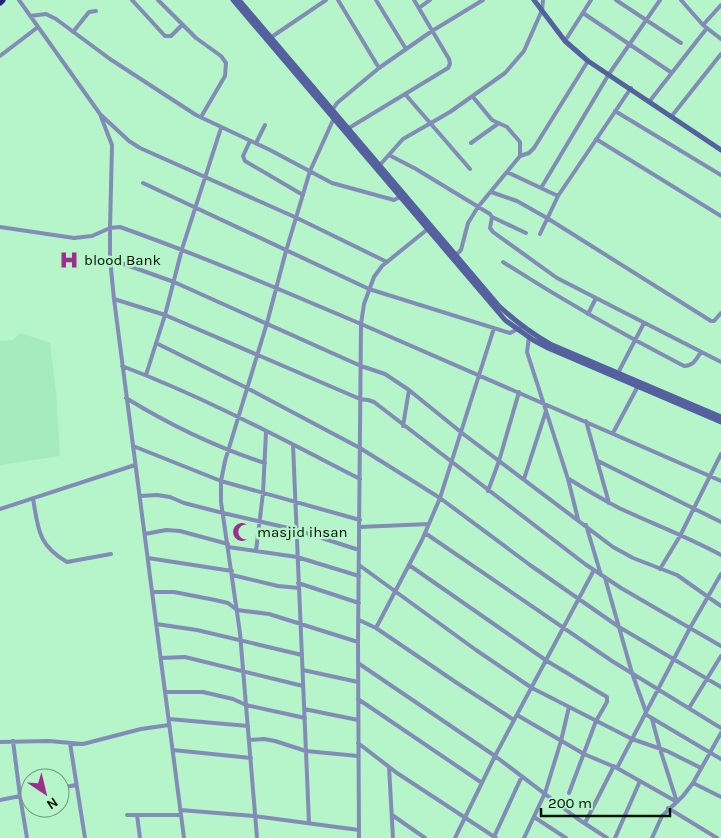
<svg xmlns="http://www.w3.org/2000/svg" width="721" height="838" viewBox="0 0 721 838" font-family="Karla,sans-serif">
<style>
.built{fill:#a6ebbb}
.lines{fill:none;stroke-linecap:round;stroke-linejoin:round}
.street{stroke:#828cb6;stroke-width:4}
.secondary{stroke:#55619e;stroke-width:5}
.highway{stroke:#212379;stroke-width:7}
.labels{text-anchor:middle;stroke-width:5;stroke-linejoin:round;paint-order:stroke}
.poi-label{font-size:15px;fill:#001104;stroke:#b6f4c9;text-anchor:start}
</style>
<rect width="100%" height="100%" fill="#b6f4c9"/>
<path class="built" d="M 21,333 L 50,343 L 56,392 L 60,456 L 0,465 L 0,341 L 13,340 Z"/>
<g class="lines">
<path class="street" d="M 19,0 L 100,114 L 112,145 L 110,228 L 110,259 L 114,299 L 184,838
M 132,0 L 165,36 L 171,36 L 182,25
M 158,0 L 196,38 L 221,56 L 226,63 L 225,76 L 201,117
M 338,0 L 379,68
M 376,0 L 406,49
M 616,0 L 681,43
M 681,0 L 703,25 L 721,39
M 419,8 L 430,0
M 583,13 L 672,73
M 30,16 L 46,14 L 56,19 L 110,59 L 196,115 L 270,150 L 332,183 L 394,200 L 400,197
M 703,25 L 721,5
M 73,32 L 89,12 L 96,11
M 270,38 L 326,0
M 565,41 L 591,0
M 0,56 L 38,27
M 405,94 L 470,169
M 649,102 L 707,28
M 615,111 L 721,175
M 331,112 L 337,103 L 379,68 L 432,31 L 483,0
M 101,115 L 129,141 L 140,148 L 297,218 L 387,262
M 671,117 L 721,54
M 349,128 L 448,68 L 450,64 L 449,59 L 414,0
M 596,139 L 721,216
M 250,141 L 243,156 L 245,161 L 303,195
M 256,143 L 265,125
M 471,143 L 499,123
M 389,155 L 416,169 L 490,214 L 492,217 L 490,228 L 493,232 L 557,278 L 721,362
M 520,156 L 529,153 L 534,148 L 588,61
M 379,166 L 403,139 L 450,112 L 505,73 L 524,51 L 542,10 L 543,0
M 507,172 L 558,196
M 143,183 L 369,289 L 510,333 L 520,328
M 541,188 L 609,74 L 660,0
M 491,192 L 517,201 L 547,218 L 711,321 L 714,321 L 721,313
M 492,217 L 526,233
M 0,227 L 74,238 L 92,236 L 110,228 L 120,227 C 202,256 281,290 361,324 C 481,376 601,428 721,481
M 540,234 L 558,196 L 631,88
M 456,255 L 461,250 L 468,223 L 478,207 L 520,156 L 520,142 L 507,127 L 492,120 L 473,97
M 110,259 L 174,282 L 361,366 L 385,374 L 409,390 L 462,433 L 613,547 L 633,558 L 677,575 L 721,606
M 503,262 C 562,300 622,334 684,366 C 694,366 696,359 701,352
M 114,299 L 165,315 L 360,399 L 368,400 L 374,402 L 585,564 L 621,588 L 721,646
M 588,314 L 596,298
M 529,337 L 527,352 L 568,479 L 578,519
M 156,343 L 247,388 L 360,448 L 440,498 L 530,565 L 619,627 L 721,687
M 122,366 C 204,397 282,439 360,479
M 618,373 L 644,323
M 146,375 L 165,315 L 182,249 L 221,128
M 126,398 C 170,425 215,447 265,463
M 586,421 L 609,503
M 403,426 L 409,390
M 613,433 L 638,386
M 293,445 L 309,823
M 133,446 L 221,481 L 360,520
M 598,461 L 721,522
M 524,479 L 546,411
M 569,479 C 585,489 602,499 619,508 C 653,524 688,537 721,555
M 488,491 L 499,461 L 519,392
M 140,496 L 157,495 L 170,497 L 184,503 L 223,513 L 297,530 L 359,550
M 33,498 C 38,529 38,545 67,562 L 111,554
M 0,509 L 135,465
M 586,525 L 601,575
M 359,527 L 429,524
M 425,533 L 612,661 L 721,728
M 145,534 L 166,530 L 180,531 L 228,544
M 228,547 L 297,557 L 359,576
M 256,551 L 263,493 L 266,432
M 148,558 L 232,571
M 359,565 L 476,650 L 532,688 L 632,739 L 667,751 L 701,768
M 409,565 L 547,661 L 607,697 L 607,702 L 596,721 L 569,793
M 660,569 L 680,536 L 721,454
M 232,575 L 278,586 L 299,588
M 605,578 L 632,673 L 646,712
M 298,583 L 359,603
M 152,592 L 174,592 L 215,600 L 228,603 L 237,610 L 269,614 L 358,642
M 359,620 L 376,628 L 457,683 L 514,720
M 156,624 L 197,630 L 302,655
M 376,628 L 422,540 L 440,498 L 494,328
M 161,658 L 185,657 L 303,686
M 358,663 L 495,756 L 578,819 L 607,838
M 303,670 L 358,682
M 165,692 L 203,692 L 233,699 L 246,705 L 305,718
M 358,699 L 482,783
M 689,708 L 721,656
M 304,709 L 358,720
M 645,714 L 721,759
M 517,715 L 584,754 L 617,768 L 677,802
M 169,719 L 248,726
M 652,719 L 660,749 L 677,802
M 249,740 L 264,739 L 275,741 L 306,751 L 358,756
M 13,741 L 20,796 L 27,838
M 0,742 L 49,741 L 83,744 L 141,729 L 169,725
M 70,743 L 85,838
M 358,743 L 397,773 L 496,838
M 173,750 L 251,758
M 389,767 L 393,838
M 617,768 L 690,628 L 721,574
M 693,783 L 721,797
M 60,788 L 76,785
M 0,800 L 30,794
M 668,808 L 717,838
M 180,810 L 254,816 L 359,830
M 127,815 L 181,815
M 137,815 L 140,838
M 392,815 L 425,838
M 534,817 L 566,838
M 585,823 L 614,766
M 494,837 L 522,776
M 257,838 L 240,633 L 221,502 L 221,481 L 225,461 L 267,323 L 286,251 L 310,171 L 334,118
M 359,838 L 358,642 L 361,324 L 364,304 L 374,277 L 382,266 L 429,228
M 455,838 L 495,756 L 594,570
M 524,838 L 545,793 L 561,741 L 569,707
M 615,838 L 640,781
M 652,838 L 662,816 L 683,796 L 693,783 L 721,733"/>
<path class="secondary" d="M 233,0 L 505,320 L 533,340 L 548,348 L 721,422
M 239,0 L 499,306 C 515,321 531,333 550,344 L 721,417
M 534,0 L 565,41 L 588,61 L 721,150"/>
<path class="highway" d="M 0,2 L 2,0"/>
</g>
<defs>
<g id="hospital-bare" transform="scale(1.5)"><path d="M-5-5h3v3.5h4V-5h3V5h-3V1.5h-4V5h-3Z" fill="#9c2e8d" stroke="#b6f4c9" stroke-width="2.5" paint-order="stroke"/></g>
<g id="mosque-bare" transform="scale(1.5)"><path d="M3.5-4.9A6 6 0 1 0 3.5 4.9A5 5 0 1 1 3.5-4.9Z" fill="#9c2e8d" stroke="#b6f4c9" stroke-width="2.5" paint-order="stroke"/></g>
</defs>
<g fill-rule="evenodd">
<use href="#hospital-bare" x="69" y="260"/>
<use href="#mosque-bare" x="242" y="532"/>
</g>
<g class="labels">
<g class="poi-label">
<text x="84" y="265">blood Bank</text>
<text x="257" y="537">masjid ihsan</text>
</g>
</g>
<g transform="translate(45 793) rotate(145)"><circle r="24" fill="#b6f4c9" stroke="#6d997a"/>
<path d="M0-4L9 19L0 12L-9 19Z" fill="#9c2e8d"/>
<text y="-8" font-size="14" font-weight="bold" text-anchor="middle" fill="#001104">N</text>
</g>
<path d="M541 808v8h129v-8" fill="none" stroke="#001104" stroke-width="2.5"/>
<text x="548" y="808" font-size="15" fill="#001104" stroke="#b6f4c9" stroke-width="4" paint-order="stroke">200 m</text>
</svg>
